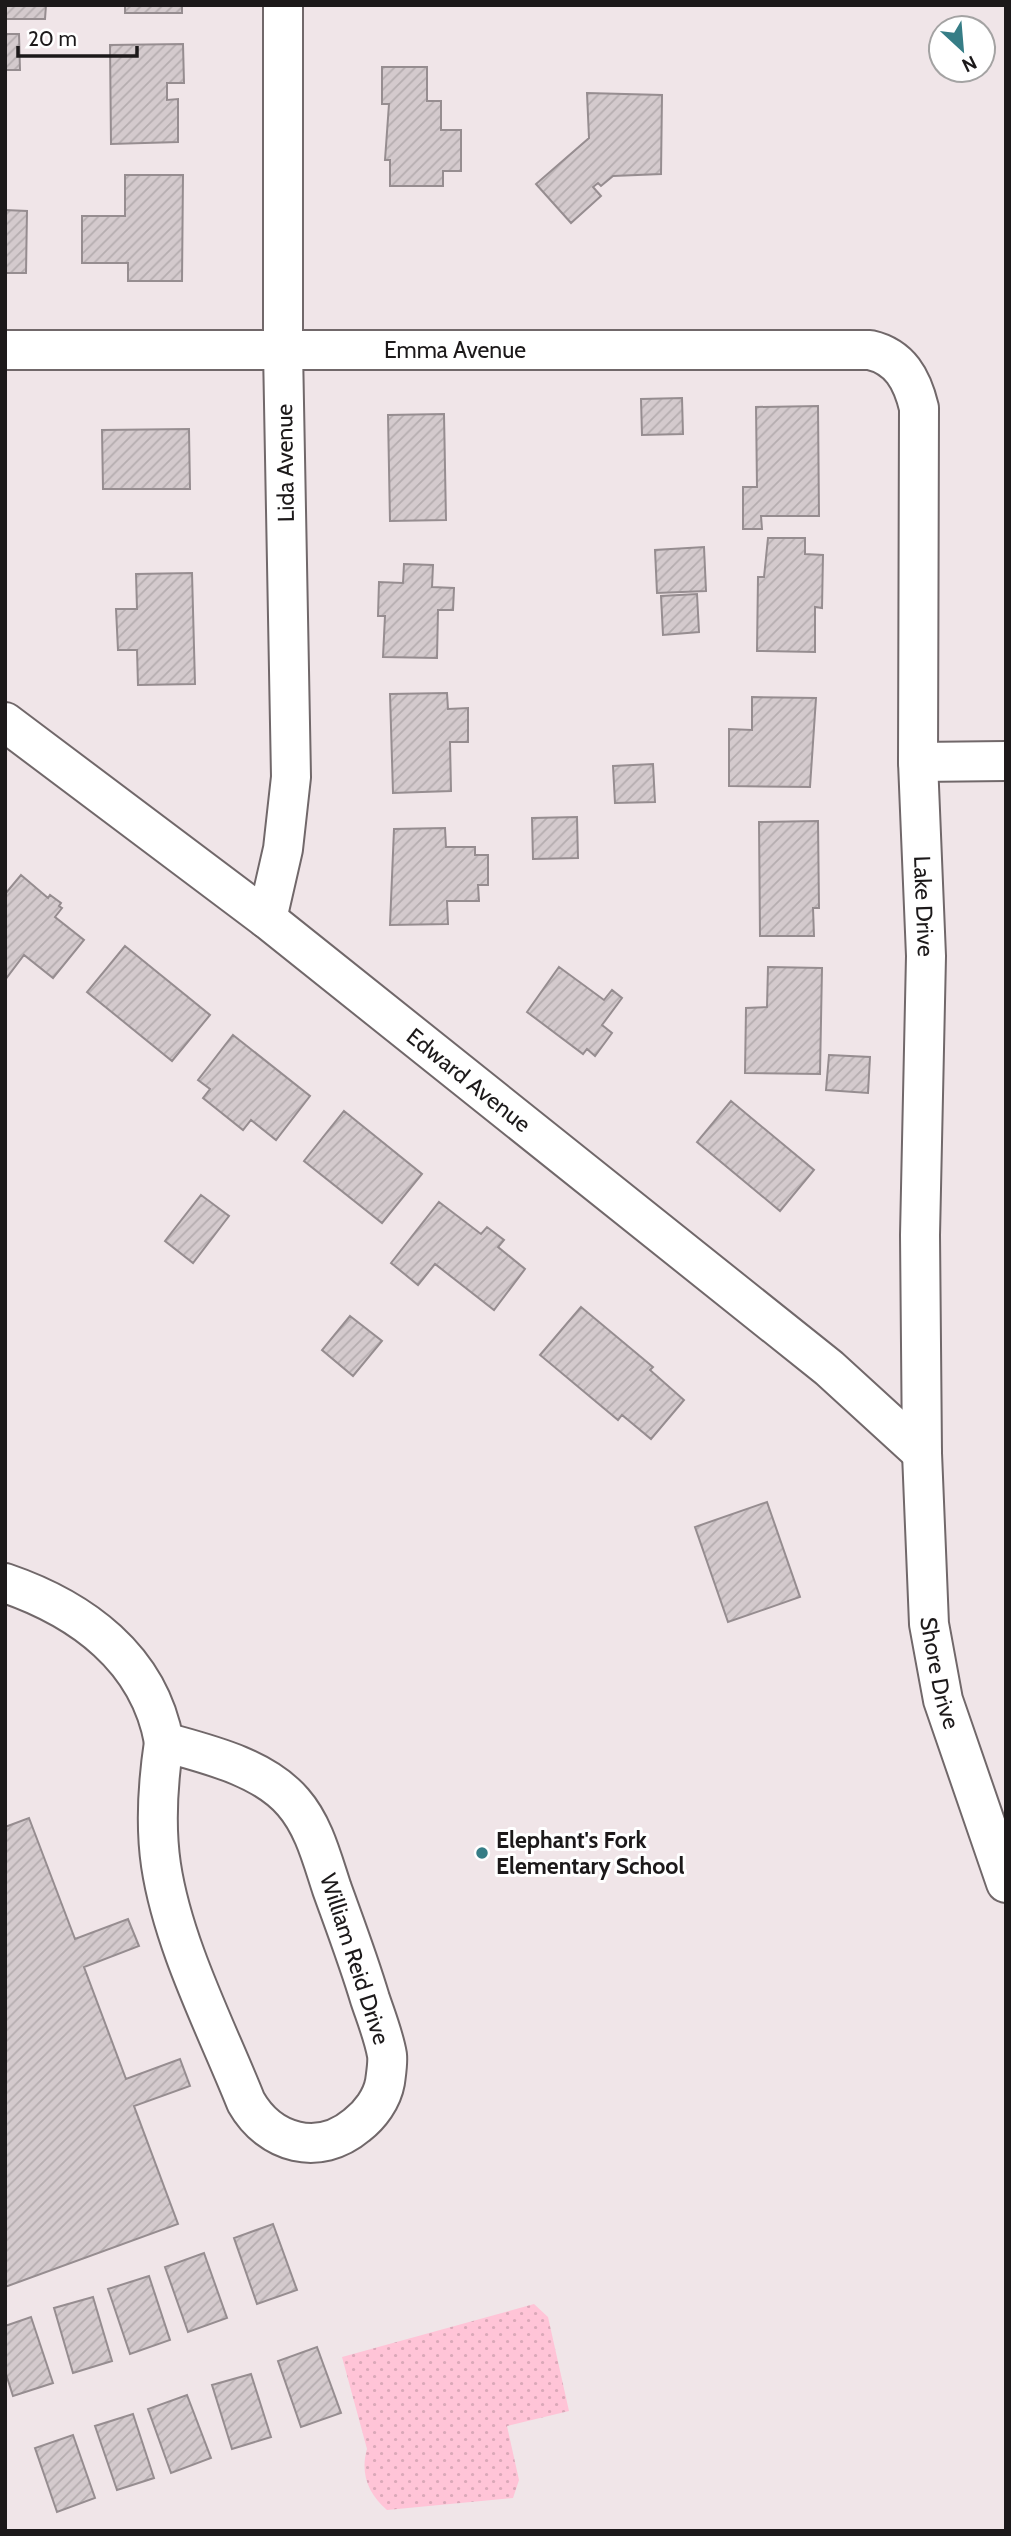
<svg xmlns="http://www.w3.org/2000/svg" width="1011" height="2536" viewBox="0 0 1011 2536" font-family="Cabin,sans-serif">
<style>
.park{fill:url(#park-dots)}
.building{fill:url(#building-hatch);stroke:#968d90;stroke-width:2}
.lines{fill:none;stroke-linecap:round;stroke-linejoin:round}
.minor-casing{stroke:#71686a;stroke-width:42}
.minor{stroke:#fff;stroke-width:38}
.poi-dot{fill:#367d86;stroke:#fff;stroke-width:2.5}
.labels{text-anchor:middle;stroke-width:6;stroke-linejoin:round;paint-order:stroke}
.street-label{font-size:23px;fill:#1c191a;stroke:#fff}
.poi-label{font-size:23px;font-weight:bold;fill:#1c191a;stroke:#fff;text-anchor:start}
</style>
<defs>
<pattern id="park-dots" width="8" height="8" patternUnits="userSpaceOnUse" patternTransform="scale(1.75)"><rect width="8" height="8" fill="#ffc4d7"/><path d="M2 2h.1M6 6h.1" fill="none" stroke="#daa8b8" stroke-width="1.8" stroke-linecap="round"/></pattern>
<pattern id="building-hatch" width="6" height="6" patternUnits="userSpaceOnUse" patternTransform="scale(1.75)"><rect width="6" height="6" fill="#d4cacd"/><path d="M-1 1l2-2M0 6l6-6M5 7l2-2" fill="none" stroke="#b5adaf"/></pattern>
</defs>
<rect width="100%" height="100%" fill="#f0e5e8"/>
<path class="park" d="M 534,2304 L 548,2317 L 569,2411 L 507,2426 L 519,2480 L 513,2498 L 387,2510 C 368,2494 360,2473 367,2449 L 342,2357 Z"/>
<path class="building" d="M 5,5 L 46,5 L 45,19 L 5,19 Z
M 125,5 L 182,5 L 182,13 L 125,13 Z
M 5,34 L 19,34 L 20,70 L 5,70 Z
M 183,44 L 184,83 L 167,83 L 167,100 L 178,99 L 178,142 L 111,144 L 110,45 Z
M 382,67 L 427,67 L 427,101 L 441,101 L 441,130 L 461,130 L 461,171 L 443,171 L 443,186 L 390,186 L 390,160 L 385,160 L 389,104 L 382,104 Z
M 587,93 L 662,95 L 661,174 L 613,176 L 601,186 L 598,183 L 593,187 L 601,196 L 571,223 L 536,184 L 589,138 Z
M 125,175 L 183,175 L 182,281 L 128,281 L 128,263 L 82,263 L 82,216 L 125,216 Z
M 5,210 L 27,211 L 26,273 L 5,273 Z
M 682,398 L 683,434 L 642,435 L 641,399 Z
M 818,406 L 819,516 L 761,516 L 762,529 L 743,529 L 743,487 L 757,487 L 756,407 Z
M 444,414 L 446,520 L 390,521 L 388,415 Z
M 189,429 L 190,489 L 103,489 L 102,430 Z
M 768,538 L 805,538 L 805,554 L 823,555 L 822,608 L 815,607 L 815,652 L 757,651 L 758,577 L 764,577 Z
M 704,547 L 706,591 L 657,593 L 655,550 Z
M 404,564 L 433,565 L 432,587 L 454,588 L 453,610 L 438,610 L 437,658 L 383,657 L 385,616 L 378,616 L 379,582 L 403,583 Z
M 192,573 L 195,684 L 138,685 L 137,650 L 118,650 L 116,609 L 137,609 L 136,574 Z
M 697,594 L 699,632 L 663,635 L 661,596 Z
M 447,693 L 448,709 L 468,708 L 468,742 L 450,742 L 451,791 L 393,793 L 390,694 Z
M 752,697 L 816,698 L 810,787 L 729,786 L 729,729 L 752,730 Z
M 653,764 L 655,802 L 615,803 L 613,766 Z
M 577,817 L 578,858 L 533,859 L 532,818 Z
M 818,821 L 819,908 L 813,908 L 814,936 L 760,936 L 759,822 Z
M 445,828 L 446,847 L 475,847 L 475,855 L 488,855 L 488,885 L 478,885 L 479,901 L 447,901 L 448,924 L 390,925 L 394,829 Z
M 21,875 L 48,898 L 50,895 L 61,903 L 59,906 L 62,908 L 55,917 L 84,940 L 53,978 L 24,955 L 5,980 L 5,894 Z
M 125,946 L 210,1015 L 172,1061 L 87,992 Z
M 559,967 L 604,1000 L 612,990 L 622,998 L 602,1025 L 612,1033 L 595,1056 L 587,1049 L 583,1054 L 527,1012 Z
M 768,967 L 822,968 L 820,1074 L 745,1073 L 746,1008 L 767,1007 Z
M 233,1035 L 310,1096 L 276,1140 L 251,1120 L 243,1130 L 203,1098 L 210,1089 L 198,1080 Z
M 829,1055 L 870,1057 L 868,1093 L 826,1090 Z
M 731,1101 L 814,1170 L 780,1211 L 697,1142 Z
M 344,1111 L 422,1174 L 382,1223 L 304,1161 Z
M 201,1195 L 229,1216 L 193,1263 L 165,1241 Z
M 439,1202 L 481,1234 L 487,1227 L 504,1240 L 498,1247 L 525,1269 L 494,1310 L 435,1264 L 418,1285 L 391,1263 Z
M 581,1307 L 653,1367 L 650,1370 L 684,1400 L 651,1439 L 622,1415 L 618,1420 L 540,1355 Z
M 350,1316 L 382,1341 L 353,1376 L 322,1350 Z
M 767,1502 L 800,1597 L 728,1622 L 695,1527 Z
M 29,1818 L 75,1939 L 128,1919 L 139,1946 L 84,1967 L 126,2079 L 180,2059 L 190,2086 L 134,2106 L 178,2224 L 5,2287 L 5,1827 Z
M 273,2224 L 297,2290 L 257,2304 L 234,2238 Z
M 204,2253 L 227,2318 L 188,2332 L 165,2267 Z
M 149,2276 L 170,2340 L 130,2354 L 108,2289 Z
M 93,2297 L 112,2361 L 73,2373 L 54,2308 Z
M 31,2317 L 53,2383 L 13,2396 L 5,2371 L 5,2326 Z
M 317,2347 L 341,2413 L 301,2427 L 278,2361 Z
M 251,2374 L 271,2437 L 232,2449 L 212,2385 Z
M 187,2395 L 211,2458 L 171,2473 L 148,2409 Z
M 133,2414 L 154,2478 L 117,2490 L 95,2426 Z
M 73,2435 L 95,2498 L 57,2512 L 35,2448 Z"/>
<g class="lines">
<g class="minor-casing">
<g id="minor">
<path id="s1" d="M 5,350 L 870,350 C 900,357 912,379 919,408 L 918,762 L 926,956 L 920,1235 L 922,1453 L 929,1624 L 943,1700 L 1006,1883"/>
<path id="s2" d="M 5,722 L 267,919 L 829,1368 L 922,1453"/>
<path d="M 918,762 L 1006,761"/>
<path d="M 267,919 L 283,849 L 291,777 L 283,350 L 283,5"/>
<path d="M 5,1583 C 81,1609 149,1658 164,1742"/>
<path d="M 164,1742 C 207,1754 263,1767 293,1802 C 314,1826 322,1859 332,1889 C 345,1925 359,1962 370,1999 C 376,2017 384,2037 387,2055 C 388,2063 386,2074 385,2082 C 382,2099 370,2115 357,2125 C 319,2157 270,2144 246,2102 C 216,2027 173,1945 161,1865 C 155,1824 158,1782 164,1742 Z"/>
</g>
</g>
<use href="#minor" class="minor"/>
</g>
<circle class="poi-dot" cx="482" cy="1853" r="7"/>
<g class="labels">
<g class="street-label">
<text dy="8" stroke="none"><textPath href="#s1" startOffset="450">Emma Avenue</textPath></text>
<text transform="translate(285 463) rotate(-91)" y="8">Lida Avenue</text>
<text dy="8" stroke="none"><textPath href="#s1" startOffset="1444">Lake Drive</textPath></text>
<text dy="8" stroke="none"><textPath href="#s2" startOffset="586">Edward Avenue</textPath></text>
<text dy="8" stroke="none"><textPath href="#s1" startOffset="2212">Shore Drive</textPath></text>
<text transform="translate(355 1959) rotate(72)" y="8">William Reid Drive</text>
</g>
<g class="poi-label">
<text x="496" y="1848">Elephant's Fork<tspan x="496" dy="26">Elementary School</tspan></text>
</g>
</g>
<rect width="1011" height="2536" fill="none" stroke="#1c191a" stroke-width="14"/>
<g transform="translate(962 49) rotate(154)"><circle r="33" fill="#ffffff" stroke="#a4a3a3" stroke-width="2"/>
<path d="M0-5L12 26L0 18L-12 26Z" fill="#367d86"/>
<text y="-10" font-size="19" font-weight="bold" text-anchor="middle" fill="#1c191a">N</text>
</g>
<path d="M18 46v10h119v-10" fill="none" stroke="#1c191a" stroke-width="3.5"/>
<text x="28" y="46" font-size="21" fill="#1c191a" stroke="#ffffff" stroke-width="5" paint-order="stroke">20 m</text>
</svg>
